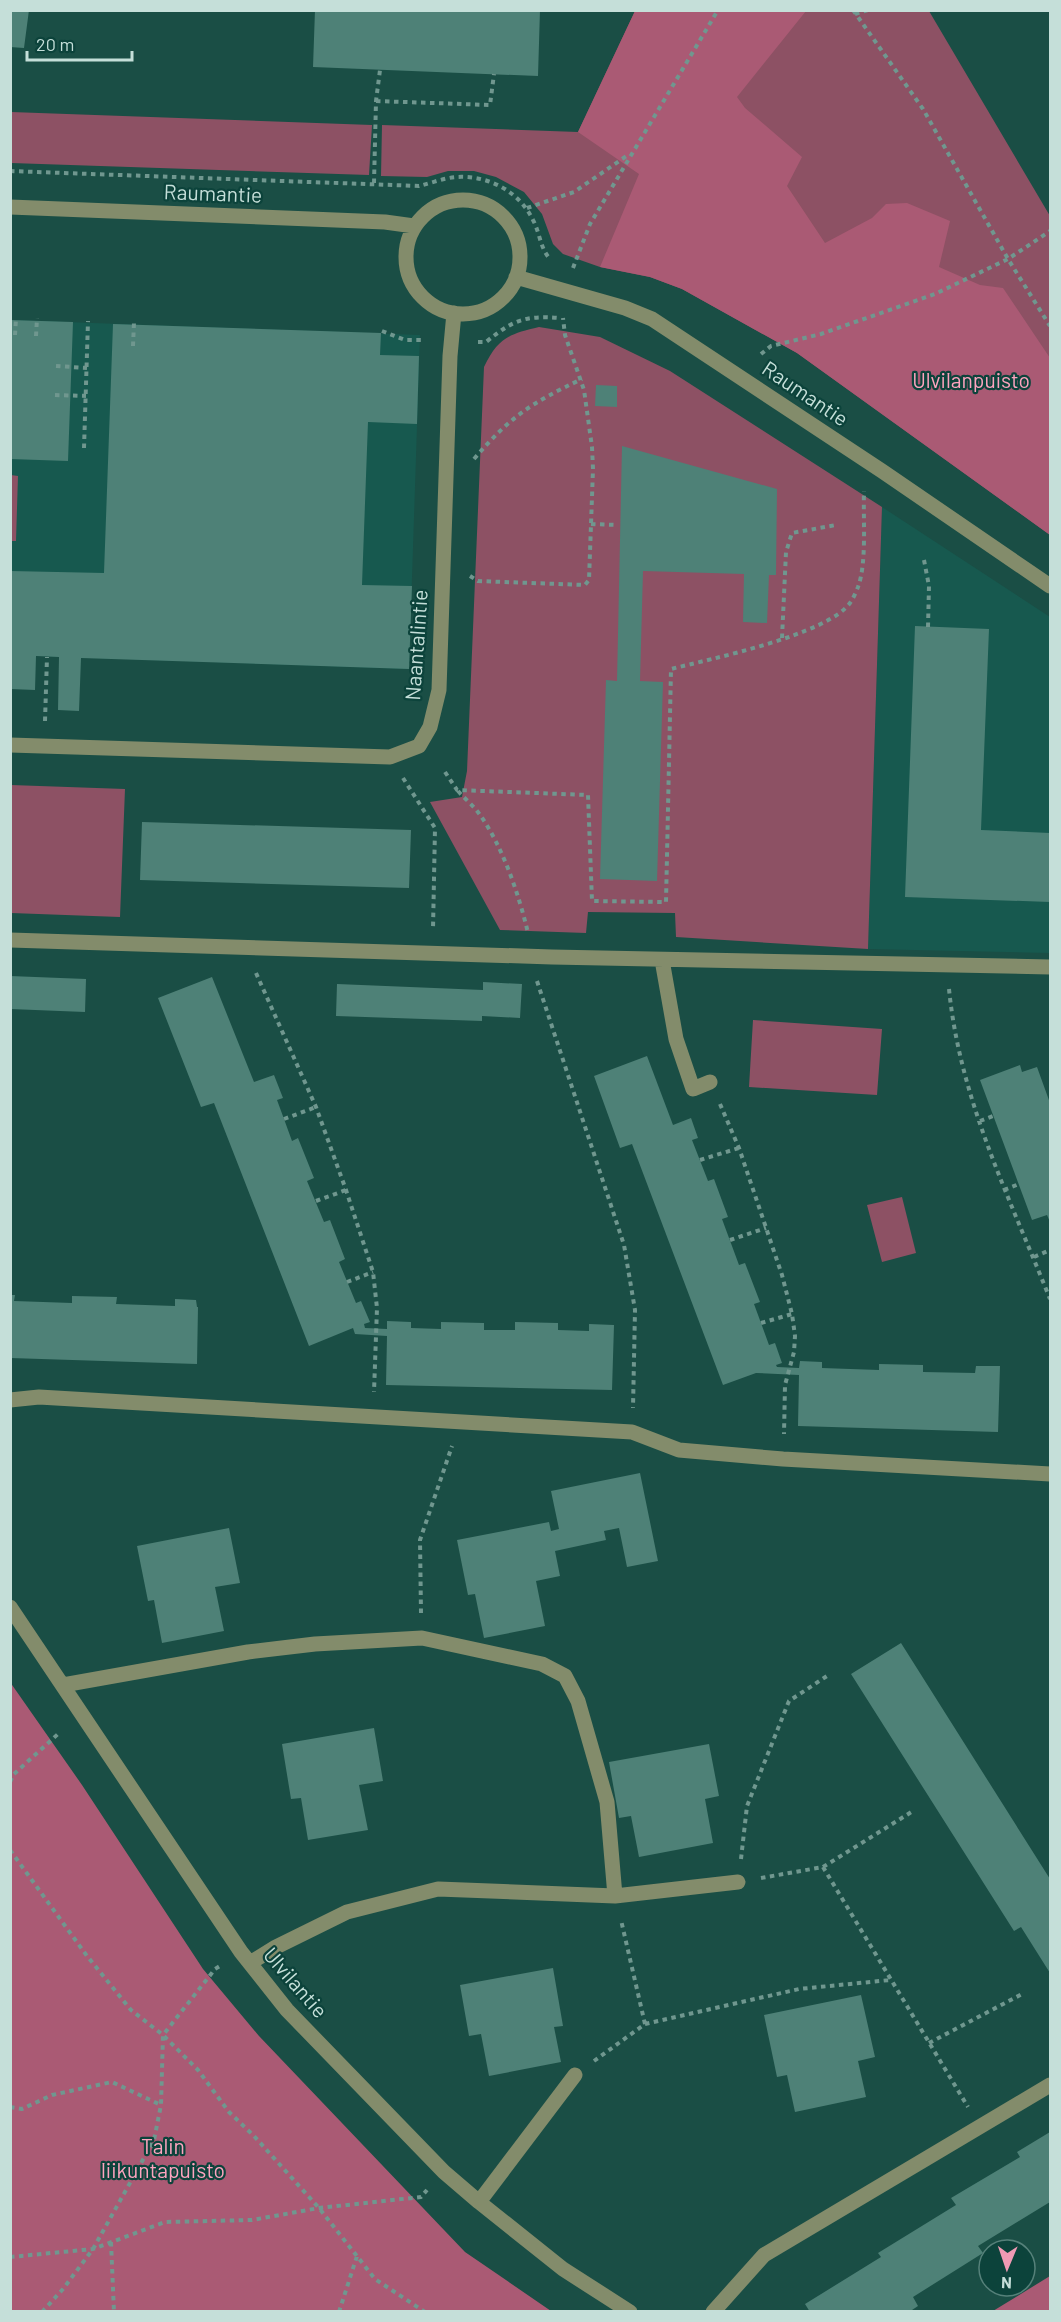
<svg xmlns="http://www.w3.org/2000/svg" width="1061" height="2322" viewBox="0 0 1061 2322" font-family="Barlow,sans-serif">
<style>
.built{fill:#17594f}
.green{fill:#8d5164}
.forest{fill:#aa5a74}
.building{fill:#4e8177}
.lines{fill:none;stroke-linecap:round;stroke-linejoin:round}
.path{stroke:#70978f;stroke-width:4;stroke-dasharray:4.5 4.5;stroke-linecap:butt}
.minor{stroke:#838c6b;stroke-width:15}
.labels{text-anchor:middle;stroke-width:4.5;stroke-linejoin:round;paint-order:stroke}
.street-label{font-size:21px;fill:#c5dfd9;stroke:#0c433b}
.park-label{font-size:21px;fill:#fea4bf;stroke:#0c433b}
</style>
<rect width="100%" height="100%" fill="#1a4e45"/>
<path class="built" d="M 11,320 L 420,335 L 409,669 L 11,655 Z
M 882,507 L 1050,617 L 1050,953 L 868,949 Z"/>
<path class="green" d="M 635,11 L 929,11 L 1050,216 L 1050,535 L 797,353 L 682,289 L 650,277 L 600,267 L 563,254 L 553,244 L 542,214 L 524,192 L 496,177 L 474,171 L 448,171 L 427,177 L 381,176 L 382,125 L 578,132 Z
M 11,112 L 372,125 L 369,175 L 11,163 Z
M 539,327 L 600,337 L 670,371 L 882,507 L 868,949 L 676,937 L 675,913 L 588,912 L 586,933 L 500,930 L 430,802 L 462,797 L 467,771 L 484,367 C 498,338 509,334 539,327 Z
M 11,475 L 18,476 L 16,541 L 11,541 Z
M 11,785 L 125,789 L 120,917 L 11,913 Z
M 753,1020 L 882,1029 L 877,1095 L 749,1087 Z
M 902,1197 L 916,1253 L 882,1262 L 867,1205 Z"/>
<path class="forest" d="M 635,11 L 806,11 L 737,97 L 745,108 L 802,157 L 787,186 L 825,243 L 872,218 L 886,204 L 907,203 L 950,221 L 939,267 L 980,285 L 1003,288 L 1050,358 L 1050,535 L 797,353 L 682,289 L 650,277 L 600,267 L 639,174 L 578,132 Z
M 10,1682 L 82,1785 L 203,1969 L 259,2036 L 465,2252 L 551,2311 L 11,2311 Z
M 1050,2276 L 1050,2311 L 993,2311 Z"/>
<path class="building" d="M 10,10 L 29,10 L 24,48 L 10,47 Z
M 315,10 L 540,10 L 538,76 L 313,67 Z
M 10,320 L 73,322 L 68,461 L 10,459 Z
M 113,324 L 381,333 L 380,355 L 419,356 L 417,424 L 368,422 L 362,585 L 412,586 L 409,669 L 81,658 L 79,711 L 58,710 L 59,657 L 36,656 L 35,690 L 10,689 L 10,571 L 104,573 Z
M 596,385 L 617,386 L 617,407 L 595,406 Z
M 622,446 L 777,489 L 776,575 L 769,575 L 767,623 L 743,622 L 744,574 L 643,571 L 640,681 L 663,682 L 657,881 L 600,879 L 606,680 L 617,681 Z
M 915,626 L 989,629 L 981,830 L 1050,833 L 1050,902 L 905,897 Z
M 142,822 L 411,830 L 409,888 L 140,880 Z
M 10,976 L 86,979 L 85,1012 L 10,1009 Z
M 212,977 L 254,1082 L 274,1075 L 283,1098 L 277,1100 L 284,1119 L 292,1141 L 298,1138 L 314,1178 L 307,1181 L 324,1222 L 330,1220 L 345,1259 L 339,1262 L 356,1303 L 361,1301 L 370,1322 L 364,1324 L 365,1328 L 387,1329 L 387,1321 L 411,1322 L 411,1328 L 441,1329 L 441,1322 L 484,1323 L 484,1330 L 515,1330 L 515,1322 L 558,1323 L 558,1330 L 589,1331 L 589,1324 L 614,1325 L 612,1390 L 386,1385 L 387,1336 L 355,1334 L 353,1328 L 309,1346 L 214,1103 L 201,1107 L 158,998 Z
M 483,982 L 522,984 L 520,1018 L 482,1016 L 482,1021 L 336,1016 L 337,984 L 483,990 Z
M 647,1056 L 673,1125 L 691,1118 L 698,1138 L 692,1140 L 708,1181 L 714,1179 L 728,1217 L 722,1219 L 739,1265 L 745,1263 L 760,1302 L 754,1304 L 769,1345 L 775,1343 L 782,1363 L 776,1365 L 777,1367 L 799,1368 L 800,1361 L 822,1362 L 822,1368 L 879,1370 L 879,1364 L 923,1365 L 923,1372 L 975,1373 L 976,1366 L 1000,1366 L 998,1432 L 798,1426 L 799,1375 L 756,1373 L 723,1385 L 632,1144 L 620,1148 L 594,1076 Z
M 1020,1065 L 1022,1072 L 1037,1067 L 1050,1103 L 1050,1222 L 1047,1215 L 1032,1220 L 980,1080 Z
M 10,1295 L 15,1295 L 14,1301 L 72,1303 L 72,1296 L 117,1297 L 116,1304 L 175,1306 L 175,1299 L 196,1300 L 197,1307 L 198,1307 L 197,1364 L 10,1358 Z
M 640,1473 L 658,1561 L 627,1567 L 619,1528 L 604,1531 L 606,1540 L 555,1551 L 560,1576 L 536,1581 L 545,1626 L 484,1638 L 475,1594 L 468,1595 L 457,1540 L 549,1522 L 551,1531 L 559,1529 L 551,1491 Z
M 229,1528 L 240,1583 L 215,1587 L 224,1631 L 162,1643 L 154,1600 L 148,1601 L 137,1546 Z
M 901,1643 L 1050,1879 L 1050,1973 L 1021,1927 L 1014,1931 L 851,1674 Z
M 374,1728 L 383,1781 L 359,1785 L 368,1830 L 308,1840 L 301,1798 L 291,1799 L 282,1744 Z
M 709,1744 L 719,1796 L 705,1799 L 713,1843 L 639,1857 L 631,1816 L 619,1818 L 609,1762 Z
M 553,1968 L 563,2026 L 554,2027 L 561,2062 L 489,2076 L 481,2034 L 469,2036 L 460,1985 Z
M 861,1995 L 875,2057 L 858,2061 L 866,2097 L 795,2112 L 787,2075 L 777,2077 L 764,2015 Z
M 1050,2132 L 1050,2202 L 978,2246 L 983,2253 L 913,2297 L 918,2306 L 909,2312 L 810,2312 L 805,2304 L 881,2257 L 878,2253 L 956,2205 L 951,2198 L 1020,2157 L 1017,2152 Z"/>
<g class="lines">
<path class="path" d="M 853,10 L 923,109 L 1008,259 L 1050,326
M 855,14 L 868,10
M 376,101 L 490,105 L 494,74
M 10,171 L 419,186 C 431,183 444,178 456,177 C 488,175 519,191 533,220 C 540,233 540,248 550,259
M 374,183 L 376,101 L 380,70
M 527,208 L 574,192 L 628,155
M 573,268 L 590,224 L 718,10
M 382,331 L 405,340 L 425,340
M 15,335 L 16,318
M 36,336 L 37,318
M 478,342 L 486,342 C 512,321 524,315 559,318
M 133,346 L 134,322
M 761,354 L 771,346 L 821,334 L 935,294 L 1008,259 L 1050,231
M 56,366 L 87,368
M 55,395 L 86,396
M 84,448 L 88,321
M 474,459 C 511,416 531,403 582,379
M 591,524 L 617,525
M 1049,549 L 1050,549
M 924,560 L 929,586 L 928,627
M 470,576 L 478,581 L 585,585 L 589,580 L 593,469 L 592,447 L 584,390 L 565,335 L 563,318
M 782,638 L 786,552 L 792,533 L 836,525
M 45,721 L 47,657
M 445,772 L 457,790 L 588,795 L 592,901 L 666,902 L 671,669 C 710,659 827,635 850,603 C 853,599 856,592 858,587 C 867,563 863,518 864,491
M 403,778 L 435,828 L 433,929
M 458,791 C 465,799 474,806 480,815 C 503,847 519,895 528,933
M 256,973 L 316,1107 L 346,1190 L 373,1272 L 377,1308 L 374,1392
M 537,981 L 624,1245 L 635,1310 L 633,1408
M 949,989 C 960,1100 1009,1196 1050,1299
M 720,1104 L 739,1148 L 782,1275 L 792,1314 L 795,1336 L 794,1352 L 785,1385 L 784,1434
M 284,1119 L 316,1107
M 980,1121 L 993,1116
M 700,1160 L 739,1148
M 1004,1190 L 1019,1184
M 316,1201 L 346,1190
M 730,1240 L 766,1228
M 1034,1257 L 1050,1250
M 347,1282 L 373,1272
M 761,1323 L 792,1314
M 421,1613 L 420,1540 L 452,1446
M 10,1782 L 14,1774 L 58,1734
M 10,1850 L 87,1956 L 131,2010 L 163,2035 L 198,2070 L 229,2112 L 254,2136 L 319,2208 L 375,2279 L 425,2312
M 741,1859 L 747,1806 L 789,1701 L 830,1674
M 823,1867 L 968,2107
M 761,1878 L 823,1867 L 913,1811
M 645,2024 L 799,1989 L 890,1980
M 929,2043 L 1024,1993
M 594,2061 L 645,2024 L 621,1920
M 10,2107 L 22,2109 L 52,2095 L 112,2082 L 161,2105
M 111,2242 L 114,2312
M 10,2257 L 93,2249 L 165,2222 L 252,2220 L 319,2208 L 421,2197 L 427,2190
M 42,2312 L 63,2289 L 93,2249 L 154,2140 L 161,2105 L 163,2035 L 215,1969 L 220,1966
M 339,2312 L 357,2256"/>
<path class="minor" d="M406 257a57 57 0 1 1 114 0a57 57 0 1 1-114 0Z
M 10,207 L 385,222 L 414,226
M 516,277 L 625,308 L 652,319 L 882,471 L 1050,586
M 10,745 L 390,757 L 419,746 L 430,727 L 439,690 L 450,356 L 454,313
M 10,940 L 552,957 L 1050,967
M 662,960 L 676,1039 L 693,1089 L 710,1082
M 10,1400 L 39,1397 L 632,1432 L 679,1450 L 783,1459 L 1050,1474
M 10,1607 L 241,1952 L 287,2010 L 444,2172 L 479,2202 L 563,2269 L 630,2312
M 63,1685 L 248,1652 L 315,1644 L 422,1638 L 542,1664 L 565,1676 L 578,1701 L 607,1802 L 615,1896
M 250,1963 L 276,1947 L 347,1912 L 438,1889 L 615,1896 L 738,1882
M 479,2202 L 575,2075
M 713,2312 L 764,2255 L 1050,2085"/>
</g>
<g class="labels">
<g class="street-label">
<text transform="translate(213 194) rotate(2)" y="7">Raumantie</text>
<text transform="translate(805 394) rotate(34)" y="7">Raumantie</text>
<text transform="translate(417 645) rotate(-86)" y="7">Naantalintie</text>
<text transform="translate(295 1983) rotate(49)" y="7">Ulvilantie</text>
</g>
<g class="park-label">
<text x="971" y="388">Ulvilanpuisto</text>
<text x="163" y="2154">Talin<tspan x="163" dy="24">liikuntapuisto</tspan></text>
</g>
</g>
<rect width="1061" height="2322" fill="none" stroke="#c5dfd9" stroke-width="24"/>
<g transform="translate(1007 2268) rotate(182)"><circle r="28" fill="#0c433b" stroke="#56817a" stroke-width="1.5"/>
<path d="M0-4.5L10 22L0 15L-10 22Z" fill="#f09ab4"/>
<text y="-9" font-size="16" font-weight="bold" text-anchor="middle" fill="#c5dfd9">N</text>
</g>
<path d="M27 51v9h105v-9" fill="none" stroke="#c5dfd9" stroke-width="3"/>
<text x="36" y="51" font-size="18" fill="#c5dfd9" stroke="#0c433b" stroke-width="4.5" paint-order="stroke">20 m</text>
</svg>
